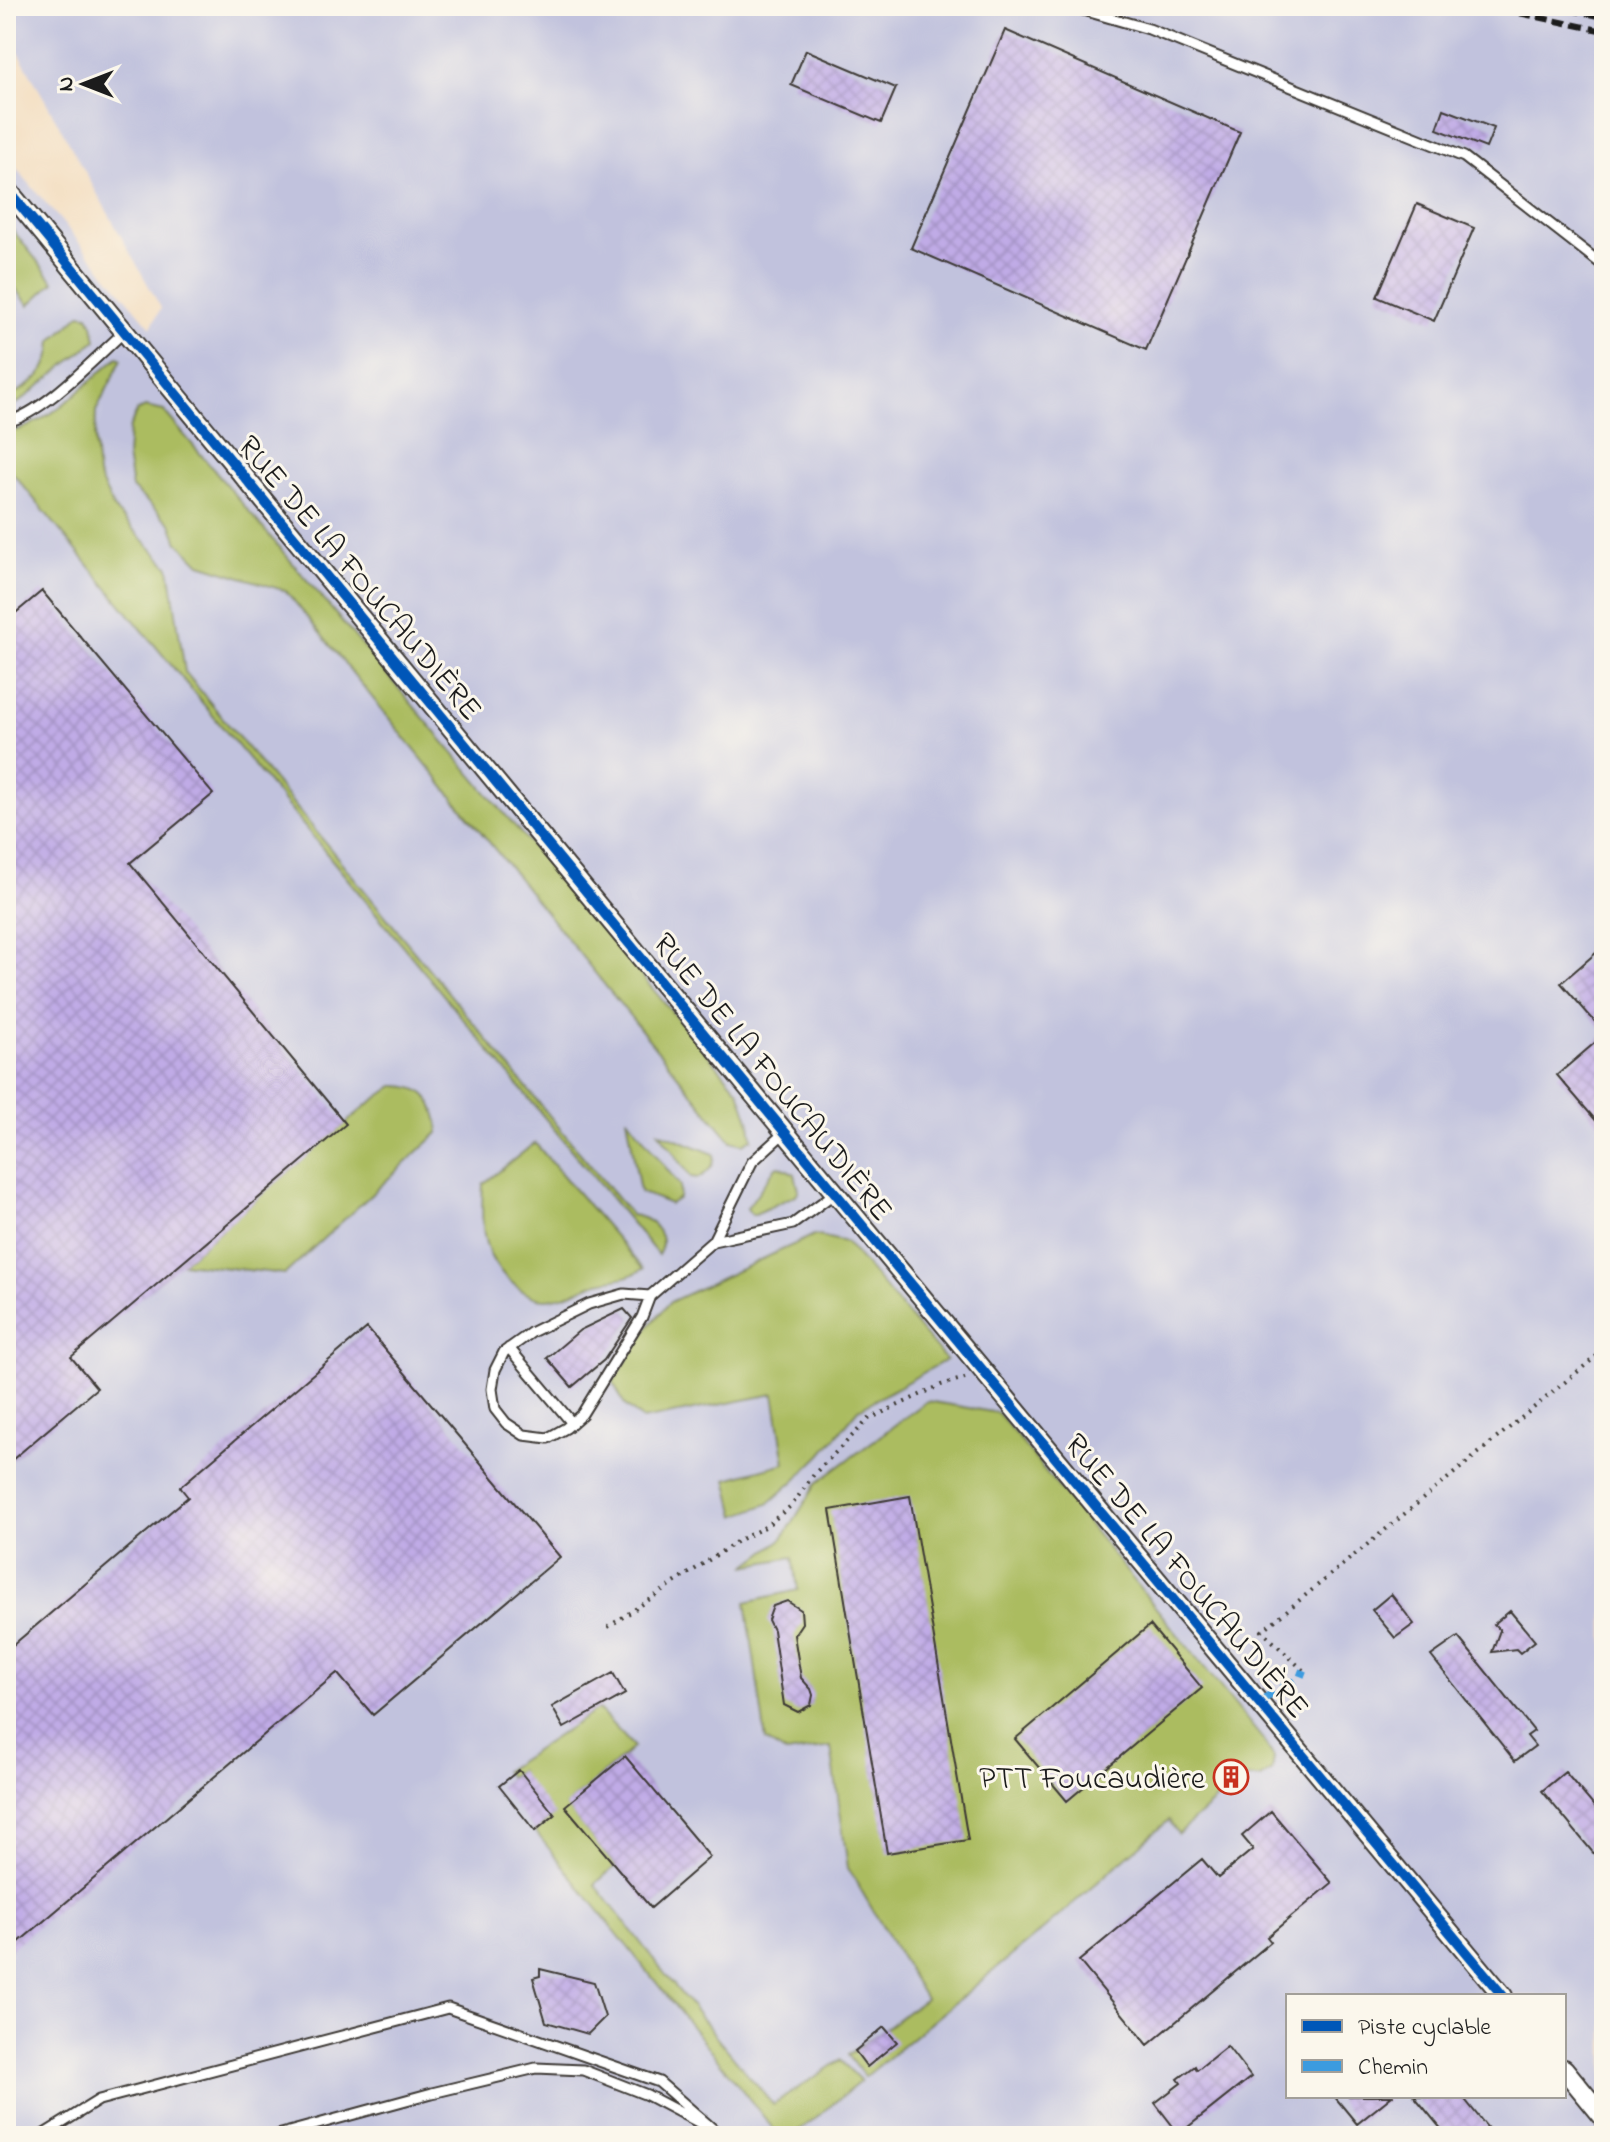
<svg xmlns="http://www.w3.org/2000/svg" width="1610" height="2142" viewBox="0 0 1610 2142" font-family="'Indie Flower',sans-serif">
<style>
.industrial{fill:#c1c2dd;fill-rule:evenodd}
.green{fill:#abbc60;stroke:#646c3e;stroke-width:2}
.building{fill:url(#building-cross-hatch)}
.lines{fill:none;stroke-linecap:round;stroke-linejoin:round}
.lane-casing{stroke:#3c3934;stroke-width:13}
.street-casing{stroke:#3c3934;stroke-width:22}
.path{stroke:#3c3934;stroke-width:4;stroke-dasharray:2 6;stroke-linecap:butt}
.lane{stroke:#fff;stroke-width:9}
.street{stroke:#fff;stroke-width:18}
.rail{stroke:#1c1c1c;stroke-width:6;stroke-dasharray:12 6;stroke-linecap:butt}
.quiet{stroke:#3c9bdf;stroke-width:8;stroke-dasharray:16 8;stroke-linecap:butt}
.cycleway-casing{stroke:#fbf7ec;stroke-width:15}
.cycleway{stroke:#0057b8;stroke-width:10}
.labels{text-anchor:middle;stroke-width:6;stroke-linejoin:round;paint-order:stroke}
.street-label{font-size:32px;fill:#1c1c1c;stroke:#fbf7ec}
.poi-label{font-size:32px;fill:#1c1c1c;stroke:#fbf7ec;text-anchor:end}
</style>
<defs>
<pattern id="building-cross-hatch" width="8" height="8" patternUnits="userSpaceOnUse" patternTransform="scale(2)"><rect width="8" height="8" fill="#c0abe6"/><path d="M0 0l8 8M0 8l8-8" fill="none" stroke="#a493c5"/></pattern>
</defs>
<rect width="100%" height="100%" fill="#fbf7ec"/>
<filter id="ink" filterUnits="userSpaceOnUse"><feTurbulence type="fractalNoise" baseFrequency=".0125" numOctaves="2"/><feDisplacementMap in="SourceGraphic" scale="16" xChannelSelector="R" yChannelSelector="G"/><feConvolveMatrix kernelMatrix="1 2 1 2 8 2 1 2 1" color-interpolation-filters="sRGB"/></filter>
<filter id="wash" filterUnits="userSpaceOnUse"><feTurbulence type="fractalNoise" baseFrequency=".006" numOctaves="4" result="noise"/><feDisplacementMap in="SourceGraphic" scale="32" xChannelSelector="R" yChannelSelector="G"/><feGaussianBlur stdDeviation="1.8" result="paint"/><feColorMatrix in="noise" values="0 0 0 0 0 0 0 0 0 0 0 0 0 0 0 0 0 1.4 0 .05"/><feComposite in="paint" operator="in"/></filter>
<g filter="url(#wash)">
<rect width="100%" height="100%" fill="#f3dcbd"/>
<path class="industrial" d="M 6,6 L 1604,6 L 1604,2136 L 6,2136 L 6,156 L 151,327 L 161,308 L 6,30 ZM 1288,1996 L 1564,1996 L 1564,2096 L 1288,2096 Z"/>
<path class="green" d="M 11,228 L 54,282 L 29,305 L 6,277 L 6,229 Z
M 80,314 L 88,315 L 93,324 L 96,340 L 17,404 L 6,405 L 6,399 C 32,384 51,374 52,341 Z
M 118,357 L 122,359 L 96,411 L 95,443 L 98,475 L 114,509 L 169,567 L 185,672 L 631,1215 C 651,1216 670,1236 658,1255 L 6,465 L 6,433 C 50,425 84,385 118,357 Z
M 145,407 L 164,411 L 739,1091 L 750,1123 L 752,1139 L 743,1144 L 731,1141 L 286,591 L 200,564 L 178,542 L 171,524 L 132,488 L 127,456 L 129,429 L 137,411 Z
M 394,1086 C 426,1085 436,1102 439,1132 L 285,1274 L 182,1263 L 367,1105 Z
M 627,1117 L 680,1186 L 679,1198 L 670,1204 L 640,1192 Z
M 659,1132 L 714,1154 C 716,1165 708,1172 699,1178 L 691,1177 Z
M 535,1143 L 643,1269 C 627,1280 613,1278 596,1283 C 582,1288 568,1296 554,1298 C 541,1301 530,1297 520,1289 C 481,1262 480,1228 483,1184 Z
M 780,1166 L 795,1174 L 799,1190 L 796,1195 L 753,1215 L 749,1212 L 747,1208 L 776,1167 Z
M 814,1235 L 846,1242 L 946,1360 L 859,1409 L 821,1455 L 793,1482 L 768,1504 L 736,1516 L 727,1479 L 785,1463 L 774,1394 L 643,1420 L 625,1405 L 613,1382 L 649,1326 L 670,1302 Z
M 927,1401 L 998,1413 L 1261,1737 L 1274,1757 L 1272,1771 L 1261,1778 L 1241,1778 L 1178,1834 L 1169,1820 L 1045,1928 L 865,2077 L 848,2055 L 925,1999 L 848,1868 L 831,1747 L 787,1754 L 766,1741 L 746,1602 L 798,1590 L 793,1557 L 746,1566 L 783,1538 L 817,1483 Z
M 598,1709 L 634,1747 L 566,1806 L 616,1866 L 595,1884 L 669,1979 L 773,2105 L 840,2060 L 861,2081 L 793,2136 L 779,2136 L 535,1831 L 545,1823 L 519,1770 L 509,1777 L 504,1771 Z"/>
<g id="blocks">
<path class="building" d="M 1005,30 L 1240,132 L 1146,350 L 911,248 Z
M 806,50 L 896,88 L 881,123 L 791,85 Z
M 1444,109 L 1494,128 L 1486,148 L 1437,129 Z
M 1417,204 L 1474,228 L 1434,321 L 1377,297 Z
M 42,591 L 213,794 L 130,863 L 346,1124 L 71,1357 L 97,1388 L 6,1465 L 6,621 Z
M 1604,946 L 1604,1032 L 1561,983 Z
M 1604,1035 L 1604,1130 L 1557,1075 Z
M 624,1309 L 632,1318 L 604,1360 L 572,1387 L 547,1358 L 580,1330 Z
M 367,1328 L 560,1557 L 373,1715 L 337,1673 L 6,1953 L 6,1651 L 188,1497 L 180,1487 Z
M 910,1496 L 968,1840 L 887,1853 L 830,1510 Z
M 1391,1594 L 1414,1624 L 1395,1638 L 1372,1610 Z
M 787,1601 L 801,1610 L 802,1623 L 794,1635 L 801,1678 L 811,1689 L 813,1695 L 811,1705 L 798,1712 L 784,1705 L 773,1630 L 768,1620 L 773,1606 Z
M 1510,1611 L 1535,1641 L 1520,1653 L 1516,1649 L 1492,1652 L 1500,1630 L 1494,1624 Z
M 1150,1625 L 1202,1688 L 1067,1801 L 1015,1739 Z
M 1458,1637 L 1534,1731 L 1527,1736 L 1535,1746 L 1515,1761 L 1431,1656 Z
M 613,1673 L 625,1694 L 564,1728 L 552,1707 Z
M 625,1756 L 710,1857 L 651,1908 L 565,1806 Z
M 519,1770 L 555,1815 L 535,1831 L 499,1786 Z
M 1565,1772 L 1604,1818 L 1604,1866 L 1542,1791 Z
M 1271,1811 L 1332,1883 L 1267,1937 L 1271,1942 L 1148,2045 L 1079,1961 L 1202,1859 L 1218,1878 L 1253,1849 L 1242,1836 Z
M 540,1969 L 594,1982 L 605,2017 L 588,2034 L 546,2022 L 533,1978 L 540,1976 Z
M 884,2027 L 897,2042 L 867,2067 L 855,2051 Z
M 1227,2046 L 1251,2077 L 1179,2134 L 1155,2103 L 1181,2083 L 1178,2079 L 1195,2066 L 1197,2070 Z
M 1334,2096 L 1392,2096 L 1357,2124 Z
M 1414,2096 L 1462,2096 L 1494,2136 L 1447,2136 Z"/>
</g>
</g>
<g filter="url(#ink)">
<use href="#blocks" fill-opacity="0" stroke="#3c3934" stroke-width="2"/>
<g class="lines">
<g class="lane-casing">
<path id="lane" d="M 1069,6 L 1149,29 L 1464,157 L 1604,266
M 6,422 C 42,415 96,357 125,331
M 713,1241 L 793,1224 L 835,1193
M 650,1296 L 624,1294 L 589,1304 L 532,1332 L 504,1352 L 495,1370 L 492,1389 L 495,1409 L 506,1423 L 524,1435 L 548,1438 L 566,1428 L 582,1414 L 642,1317 L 650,1296 L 713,1241 L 752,1162 L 785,1132
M 509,1348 L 572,1423
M 41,2136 L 99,2100 L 448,2008 L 659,2082 L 715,2131
M 274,2136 L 432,2093 L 536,2068 L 583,2070 L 647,2095 L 715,2131 L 731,2136"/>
</g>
<g class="street-casing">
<path id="street" d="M 6,188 L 807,1159 L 1503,1996
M 1564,2069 L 1604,2118"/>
</g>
<path class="path" d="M 608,1627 L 739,1540 L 765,1527 L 792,1505 L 815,1473 L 869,1419 L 941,1385 L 965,1378
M 1303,1670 L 1262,1631 L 1604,1350"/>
<use href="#lane" class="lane"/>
<use href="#street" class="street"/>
<path class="rail" d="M 1485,6 L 1604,31
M 1551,6 L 1604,17"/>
<path class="quiet" d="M 1260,1701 L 1300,1678 L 1303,1670"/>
<g class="cycleway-casing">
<path id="cycleway" d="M 6,188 L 807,1159 L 1503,1996"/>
</g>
<use href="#cycleway" class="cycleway"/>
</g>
</g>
<defs>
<g id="building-ring" transform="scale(1.8)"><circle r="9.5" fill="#fbf7ec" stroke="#c8321e" stroke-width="1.5"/><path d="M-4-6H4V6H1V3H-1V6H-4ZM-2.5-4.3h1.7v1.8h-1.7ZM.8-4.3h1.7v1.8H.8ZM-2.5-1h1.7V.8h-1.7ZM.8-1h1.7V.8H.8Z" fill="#c8321e"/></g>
</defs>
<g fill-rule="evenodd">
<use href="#building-ring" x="1231" y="1777"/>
</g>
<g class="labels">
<g class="street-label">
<text transform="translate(361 577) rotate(50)" y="11">RUE DE LA FOUCAUDIÈRE</text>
<text transform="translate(774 1076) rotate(51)" y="11">RUE DE LA FOUCAUDIÈRE</text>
<text transform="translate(1188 1575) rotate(50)" y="11">RUE DE LA FOUCAUDIÈRE</text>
</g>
<g class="poi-label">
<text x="1205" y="1788">PTT Foucaudière</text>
</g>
</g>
<rect width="1610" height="2142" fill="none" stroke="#fbf7ec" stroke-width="32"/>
<rect x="1286" y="1994" width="280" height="104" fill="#fbf7ec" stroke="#a29f99" stroke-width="2"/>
<rect x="1302" y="2020" width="40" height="12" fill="#0057b8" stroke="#a29f99" stroke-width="2"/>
<text x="1358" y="2034" font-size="24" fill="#1c1c1c">Piste cyclable</text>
<rect x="1302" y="2060" width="40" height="12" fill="#3c9bdf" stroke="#a29f99" stroke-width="2"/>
<text x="1358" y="2074" font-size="24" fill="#1c1c1c">Chemin</text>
<g transform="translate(84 84) rotate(270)" stroke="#fbf7ec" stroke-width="6" paint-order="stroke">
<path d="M0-6L14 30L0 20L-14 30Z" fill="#1c1c1c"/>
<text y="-12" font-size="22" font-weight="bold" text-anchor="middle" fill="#1c1c1c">N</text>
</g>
</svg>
